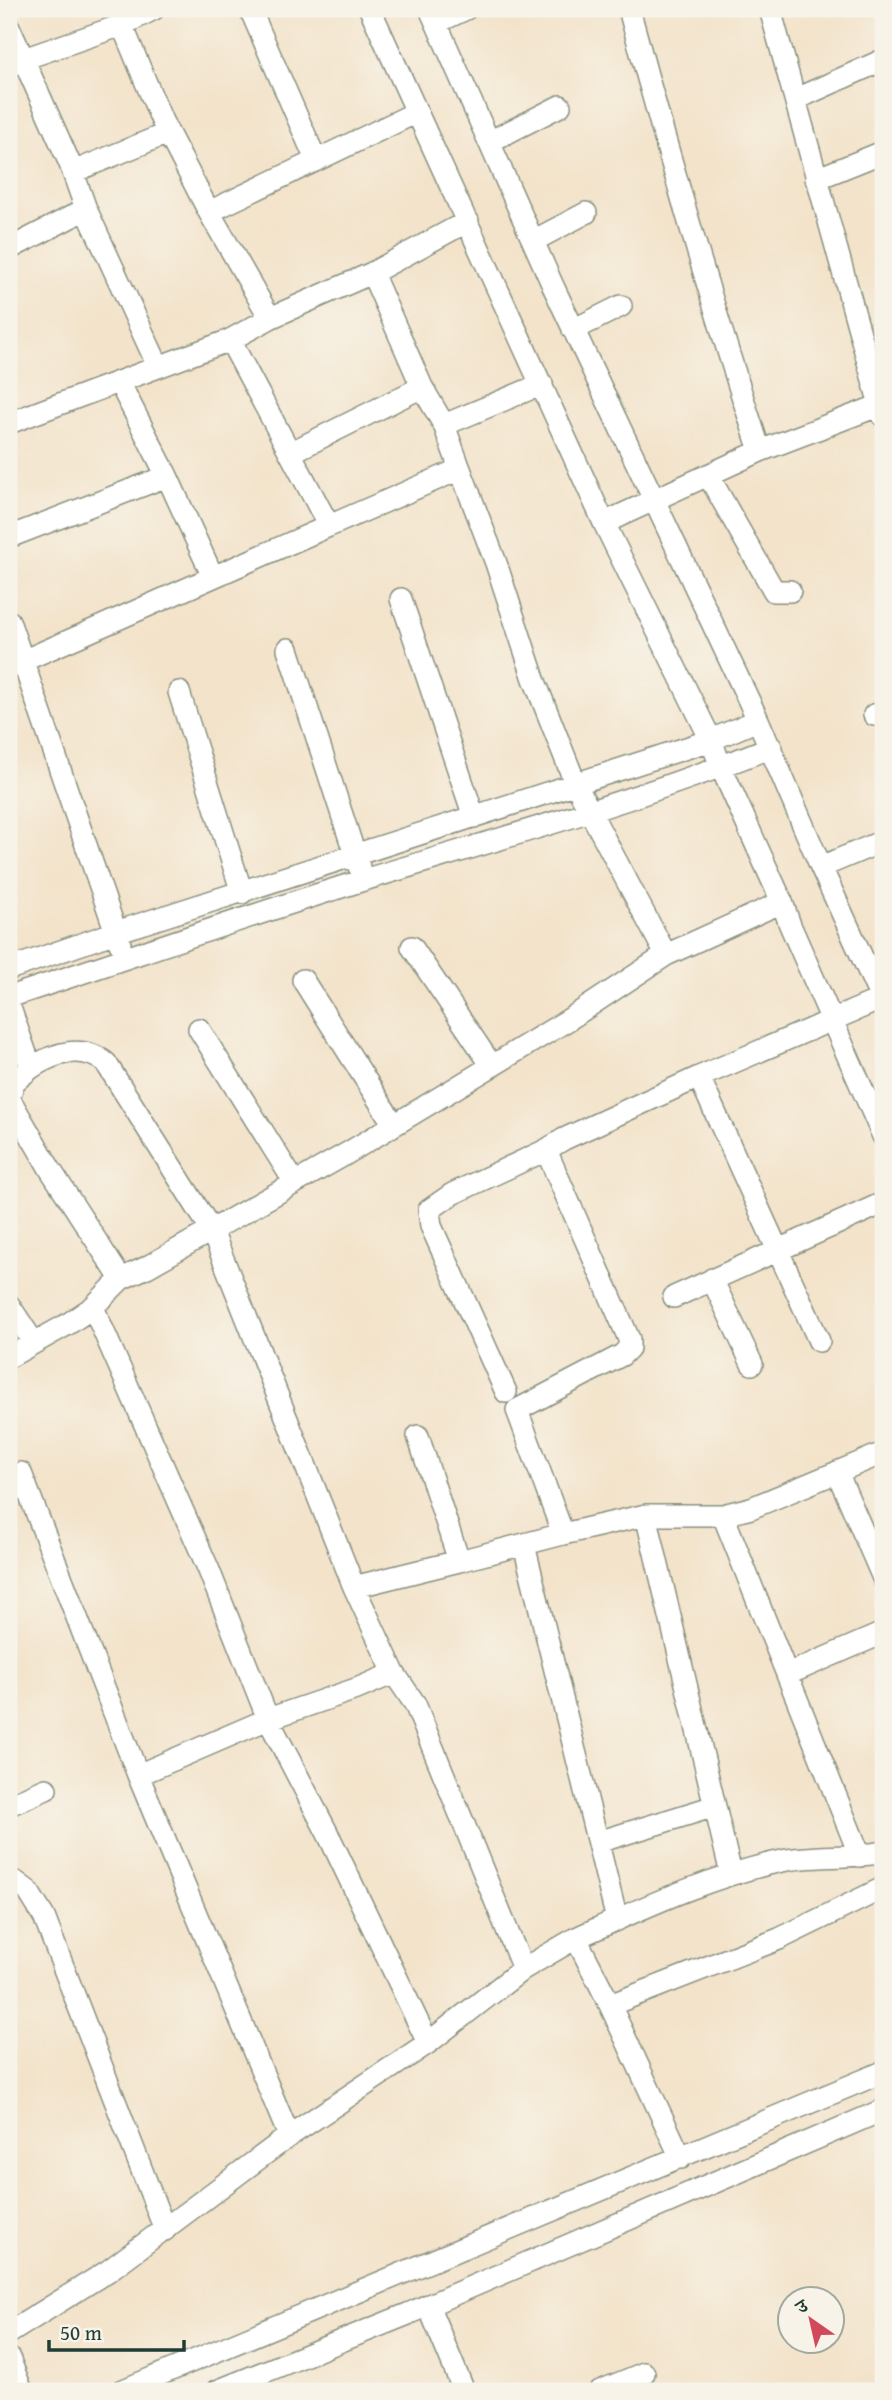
<svg xmlns="http://www.w3.org/2000/svg" width="892" height="2400" viewBox="0 0 892 2400" font-family="'Gentium Book Plus','Noto Serif Devanagari',serif">
<style>
.lines{fill:none;stroke-linecap:round;stroke-linejoin:round}
.minor-casing{stroke:#89907f;stroke-width:24}
.minor{stroke:#fff;stroke-width:21}
</style>
<rect width="100%" height="100%" fill="#f7f3e8"/>
<filter id="ink" filterUnits="userSpaceOnUse"><feTurbulence type="fractalNoise" baseFrequency=".0143" numOctaves="2"/><feDisplacementMap in="SourceGraphic" scale="14" xChannelSelector="R" yChannelSelector="G"/><feConvolveMatrix kernelMatrix="1 2 1 2 8 2 1 2 1" color-interpolation-filters="sRGB"/></filter>
<filter id="wash" filterUnits="userSpaceOnUse"><feTurbulence type="fractalNoise" baseFrequency=".00686" numOctaves="4" result="noise"/><feDisplacementMap in="SourceGraphic" scale="28" xChannelSelector="R" yChannelSelector="G"/><feGaussianBlur stdDeviation="1.57" result="paint"/><feColorMatrix in="noise" values="0 0 0 0 0 0 0 0 0 0 0 0 0 0 0 0 0 1.4 0 .05"/><feComposite in="paint" operator="in"/></filter>
<g filter="url(#wash)">
<rect width="100%" height="100%" fill="#f3e3ca"/>
</g>
<g filter="url(#ink)">
<g class="lines">
<g class="minor-casing">
<path id="minor" d="M 250,9 L 316,160
M 370,9 L 604,523 L 711,740 L 721,767 L 782,902
M 430,9 L 553,286 L 758,720 L 821,867 L 883,1003
M 629,9 C 669,157 712,305 760,451
M 770,9 L 883,416
M 436,23 L 466,9
M 122,25 L 162,121 L 209,212 L 270,318
M 9,27 L 70,164 L 86,209 L 158,366
M 9,64 L 122,25 L 154,9
M 796,99 L 883,60
M 489,142 L 560,106
M 73,172 L 168,133
M 816,179 L 883,152
M 209,212 L 417,112
M 533,241 L 586,213
M 9,249 L 86,209
M 372,273 L 422,387 L 444,425 L 542,384
M 573,330 L 621,306
M 230,340 L 329,526 L 460,469 L 444,425
M 119,382 L 167,476 L 213,577
M 9,423 L 230,340 L 270,318 L 372,273 L 468,221
M 290,453 L 422,387
M 460,469 L 496,563 L 534,679 L 576,785 L 666,955
M 708,475 L 774,591 L 790,591
M 604,523 L 760,451 L 883,404
M 9,537 L 167,476
M 401,599 L 474,817
M 9,621 L 120,944
M 288,649 L 359,867
M 9,667 L 329,526
M 179,692 L 242,893
M 874,715 L 883,713
M 821,867 L 883,841
M 412,947 L 492,1066
M 9,969 L 116,932 L 711,740 L 758,720
M 303,980 L 394,1125
M 9,997 C 128,958 247,916 367,879 C 502,838 639,800 771,747
M 9,1005 L 31,1068 C 54,1053 83,1044 106,1063 L 212,1231 L 354,1587 L 394,1673 L 415,1704 L 523,1969 L 428,2043 L 289,2136 L 108,2271 L 9,2333
M 199,1029 L 295,1183
M 31,1068 L 14,1082 L 9,1098 L 50,1169 L 121,1279
M 699,1077 L 819,1341
M 712,1279 L 752,1364
M 674,1297 L 883,1203
M 9,1305 L 34,1343
M 93,1307 L 208,1568 L 268,1719 L 329,1836 L 428,2043
M 9,1357 L 68,1324 L 93,1307 L 121,1279 L 147,1267 L 346,1154 L 568,1020 L 666,955 L 782,902 L 790,925 L 883,1136
M 506,1392 L 431,1226 L 429,1210 L 452,1194 L 546,1150
M 418,1436 L 459,1561 L 563,1534 L 517,1410 L 622,1355 L 629,1348 L 629,1339 L 546,1150 L 564,1139 L 699,1077 L 881,999
M 837,1472 L 883,1578
M 21,1473 L 138,1775
M 646,1515 L 723,1515
M 563,1534 L 646,1515 L 731,1874
M 524,1545 L 617,1920
M 354,1587 L 459,1561
M 788,1674 L 883,1633
M 9,1805 L 46,1789
M 598,1842 L 715,1806
M 860,1856 L 723,1515 L 751,1508 L 883,1453
M 9,1885 L 16,1882 L 28,1891 L 44,1917 L 165,2230
M 523,1969 L 576,1938
M 610,2005 L 779,1939 L 883,1888
M 289,2136 L 138,1775 L 268,1719 L 359,1688 L 394,1673
M 681,2158 L 610,2005 L 576,1938 C 643,1908 710,1876 782,1861 C 815,1854 850,1859 883,1852
M 417,2310 L 428,2305 L 464,2391
M 9,2358 L 22,2391
M 121,2391 L 883,2072
M 217,2391 L 408,2314 L 883,2110
M 600,2391 L 644,2373"/>
</g>
<use href="#minor" class="minor"/>
</g>
</g>
<rect width="892" height="2400" fill="none" stroke="#f7f3e8" stroke-width="35"/>
<g transform="translate(811 2320) rotate(326)"><circle r="33" fill="#f7f3e8" stroke="#a1aaa0" stroke-width="2"/>
<path d="M0-5L12 26L0 18L-12 26Z" fill="#d1495b"/>
<text y="-10" font-size="19" font-weight="bold" text-anchor="middle" fill="#1f3d34">उ</text>
</g>
<path d="M49 2340v10h135v-10" fill="none" stroke="#1f3d34" stroke-width="3.5"/>
<text x="60" y="2340" font-size="21" fill="#1f3d34" stroke="#f7f3e8" stroke-width="5" paint-order="stroke">50 m</text>
</svg>
